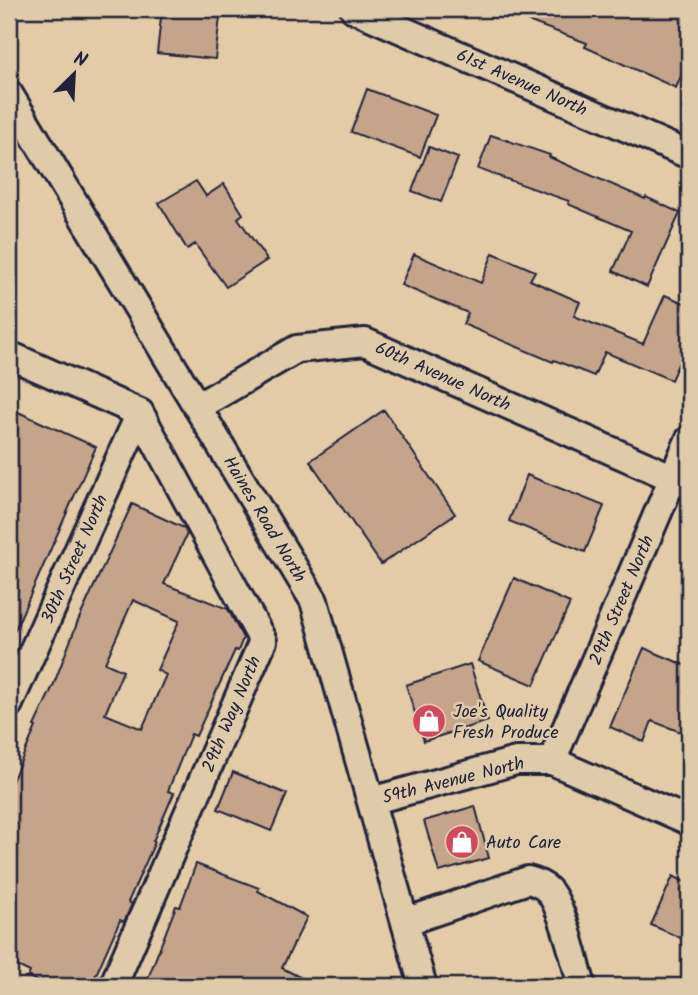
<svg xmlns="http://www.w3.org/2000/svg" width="698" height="995" viewBox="0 0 698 995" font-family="Kalam,sans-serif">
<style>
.building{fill:#c4a58b;stroke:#22223b;stroke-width:2;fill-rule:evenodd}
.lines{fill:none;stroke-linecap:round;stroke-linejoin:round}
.minor-casing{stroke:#22223b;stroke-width:32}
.minor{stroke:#dfcbaa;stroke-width:26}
.labels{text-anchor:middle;stroke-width:5;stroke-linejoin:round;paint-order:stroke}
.street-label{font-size:18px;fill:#22223b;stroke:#dfcbaa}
.poi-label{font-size:18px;fill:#22223b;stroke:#dfcbaa;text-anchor:start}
</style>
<rect width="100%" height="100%" fill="#e3cba8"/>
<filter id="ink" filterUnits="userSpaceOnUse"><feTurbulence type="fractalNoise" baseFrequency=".0143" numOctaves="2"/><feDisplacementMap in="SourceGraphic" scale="14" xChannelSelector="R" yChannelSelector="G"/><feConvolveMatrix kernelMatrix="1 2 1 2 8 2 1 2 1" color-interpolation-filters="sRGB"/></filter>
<g filter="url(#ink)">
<path class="building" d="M 162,9 L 221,9 L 215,59 L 157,53 Z
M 501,9 L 689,9 L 689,58 L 676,88 L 585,47 L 587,43 L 501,11 Z
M 367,89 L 436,115 L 420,157 L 351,132 Z
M 491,135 L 550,155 L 549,157 L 645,199 L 646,197 L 680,213 L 647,287 L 613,271 L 631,231 L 568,204 L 569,201 L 478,169 Z
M 429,147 L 458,158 L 441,202 L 412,191 Z
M 196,181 L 206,196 L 224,184 L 243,214 L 238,218 L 267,260 L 226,287 L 195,244 L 187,249 L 159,203 Z
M 493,253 L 535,271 L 530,280 L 580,302 L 574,316 L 643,344 L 665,295 L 689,305 L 689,367 L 679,362 L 671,380 L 605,352 L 594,376 L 554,360 L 553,362 L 463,324 L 468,313 L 401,285 L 414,254 L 481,283 Z
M 9,408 L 96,447 L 9,643 Z
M 384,410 L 455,514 L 381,564 L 310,461 Z
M 527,475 L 604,506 L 585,552 L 509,521 Z
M 132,504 L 184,528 L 187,534 L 164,584 L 228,609 L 243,638 L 238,651 L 235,650 L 196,736 L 191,734 L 168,791 L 174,793 L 153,841 L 155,842 L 128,902 L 132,904 L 124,922 L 120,920 L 91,986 L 49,986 L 28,977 L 30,972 L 9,962 L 9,788 L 36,727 L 34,726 L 53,686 L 78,621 ZM 133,600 L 179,621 L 157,670 L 166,675 L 142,729 L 105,714 L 123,671 L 105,663 Z
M 514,578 L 570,603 L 534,685 L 478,661 Z
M 644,648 L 689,667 L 689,735 L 652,721 L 644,742 L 610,727 Z
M 470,664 L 488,721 L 424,741 L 406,685 Z
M 233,772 L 287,794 L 271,831 L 218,809 Z
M 475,806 L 489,858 L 439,872 L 424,821 Z
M 196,864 L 259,888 L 258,891 L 307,917 L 282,968 L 317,986 L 145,986 L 176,906 L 180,907 Z
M 673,876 L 689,884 L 689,926 L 683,939 L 651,925 Z"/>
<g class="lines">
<g class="minor-casing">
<path id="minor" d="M 354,9 L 689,155
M 9,94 L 314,601 L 423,986
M 9,355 L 140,413
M 197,407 L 297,349 L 365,342 L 689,485
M 9,704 L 140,413
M 552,761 L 689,440
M 371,801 L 516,761 L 552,761 L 689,821
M 405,922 L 528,880 C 536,882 542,884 548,890 C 563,906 575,963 582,986
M 113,986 L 263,641 L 140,413"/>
</g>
<use href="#minor" class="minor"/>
</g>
</g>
<defs>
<g id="shop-disc" transform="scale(1.75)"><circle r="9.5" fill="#d1495b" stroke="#dfcbaa"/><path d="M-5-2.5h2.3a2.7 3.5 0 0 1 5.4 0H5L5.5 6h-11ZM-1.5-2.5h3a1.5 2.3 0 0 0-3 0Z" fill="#fff"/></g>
</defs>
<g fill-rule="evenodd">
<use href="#shop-disc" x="429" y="721"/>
<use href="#shop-disc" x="462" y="842"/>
</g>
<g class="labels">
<g class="street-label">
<text transform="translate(522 82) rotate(24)" y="6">61st Avenue North</text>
<text transform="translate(443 376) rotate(24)" y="6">60th Avenue North</text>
<text transform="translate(265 519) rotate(59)" y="6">Haines Road North</text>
<text transform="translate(74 559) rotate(-66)" y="6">30th Street North</text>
<text transform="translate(621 600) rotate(-67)" y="6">29th Street North</text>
<text transform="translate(231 714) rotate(-67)" y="6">29th Way North</text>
<text transform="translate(453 780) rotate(-14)" y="6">59th Avenue North</text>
</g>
<g class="poi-label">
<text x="453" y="717">Joe's Quality<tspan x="453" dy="21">Fresh Produce</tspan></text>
<text x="486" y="848">Auto Care</text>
</g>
</g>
<rect width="698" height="995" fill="none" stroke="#dfcbaa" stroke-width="35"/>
<rect x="18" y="18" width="663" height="960" fill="none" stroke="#22223b" stroke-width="2.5" filter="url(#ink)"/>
<g transform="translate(74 74) rotate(24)" stroke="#dfcbaa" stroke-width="5" paint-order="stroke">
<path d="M0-5L12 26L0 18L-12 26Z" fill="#22223b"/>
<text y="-10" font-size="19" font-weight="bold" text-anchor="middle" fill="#22223b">N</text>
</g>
</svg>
